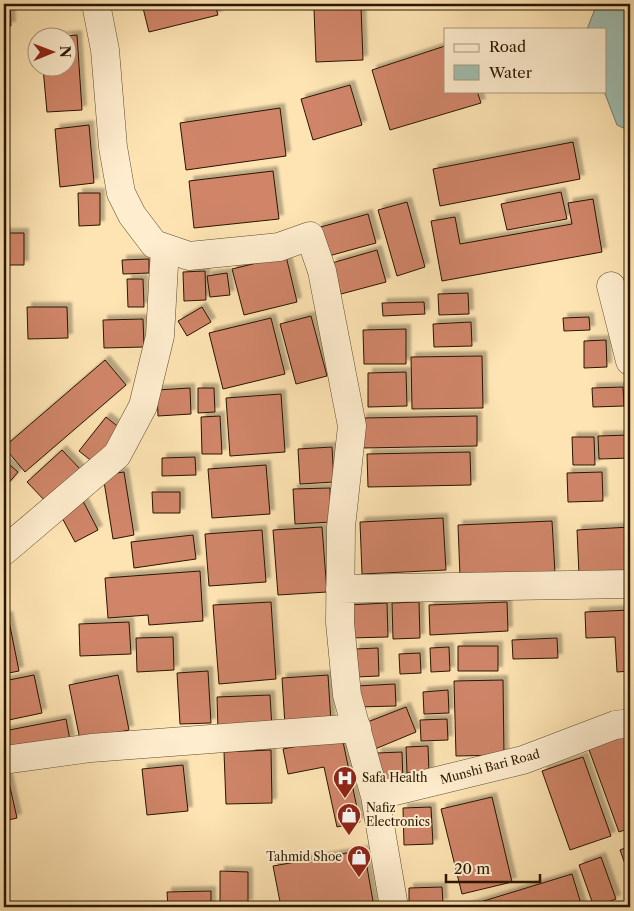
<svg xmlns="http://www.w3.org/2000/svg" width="634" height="911" viewBox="0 0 634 911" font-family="'Libre Caslon Text',serif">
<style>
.water{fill:#a0beb1;stroke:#707a6b}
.building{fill:#d08569;stroke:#291501;filter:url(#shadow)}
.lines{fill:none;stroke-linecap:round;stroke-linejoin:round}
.minor-casing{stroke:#5e492e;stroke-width:29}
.minor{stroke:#feedce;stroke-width:28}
.labels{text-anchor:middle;stroke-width:4;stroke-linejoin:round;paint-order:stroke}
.street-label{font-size:12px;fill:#291501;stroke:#feedce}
.poi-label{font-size:12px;fill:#291501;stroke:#feedce;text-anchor:start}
</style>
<defs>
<filter id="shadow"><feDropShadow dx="4.5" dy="-4.5" stdDeviation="1" flood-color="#0004"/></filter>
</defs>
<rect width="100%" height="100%" fill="#fee4b3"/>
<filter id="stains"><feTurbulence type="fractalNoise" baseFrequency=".004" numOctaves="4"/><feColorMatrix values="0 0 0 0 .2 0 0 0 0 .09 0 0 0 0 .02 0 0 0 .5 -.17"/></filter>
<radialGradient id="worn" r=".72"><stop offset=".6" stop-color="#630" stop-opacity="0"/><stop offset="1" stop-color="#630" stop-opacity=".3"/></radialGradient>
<path class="water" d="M 597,4 L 630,4 L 630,131 L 617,125 L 604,91 L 605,29 L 587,29 Z"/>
<path class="building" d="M 4,4 L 10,4 L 11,26 L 4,26 Z
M 142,4 L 215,4 L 218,15 L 149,32 Z
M 361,7 L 363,60 L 316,62 L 314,9 Z
M 77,35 L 82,110 L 47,112 L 43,68 L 68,68 L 68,38 L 44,38 Z
M 445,46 L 445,91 L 477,91 L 481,103 L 390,130 L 372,70 Z
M 350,85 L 362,125 L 313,140 L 301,99 Z
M 280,108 L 286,156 L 186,170 L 180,123 Z
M 89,125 L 94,183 L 60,187 L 55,129 Z
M 573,142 L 580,179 L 440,206 L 433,169 Z
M 273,171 L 279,219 L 194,228 L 189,181 Z
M 561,192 L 567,219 L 507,230 L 501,204 Z
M 78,193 L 100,193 L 100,225 L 79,226 Z
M 593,199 L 602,252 L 442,281 L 431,221 L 455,217 L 460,244 L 572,224 L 568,203 Z
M 407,202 L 425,267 L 397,276 L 378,210 Z
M 368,214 L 376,243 L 325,257 L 317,228 Z
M 4,233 L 24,233 L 24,265 L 4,265 Z
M 377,250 L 386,282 L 341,294 L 332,263 Z
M 286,256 L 297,302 L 244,315 L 232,269 Z
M 149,259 L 149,273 L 123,274 L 122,260 Z
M 205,271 L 206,300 L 184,301 L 183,272 Z
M 227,273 L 230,295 L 210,297 L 207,276 Z
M 127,279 L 143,279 L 144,307 L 128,307 Z
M 468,293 L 469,314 L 439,315 L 438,294 Z
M 424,302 L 425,314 L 383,316 L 382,303 Z
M 27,307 L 67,307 L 68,338 L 28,339 Z
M 202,307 L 211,322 L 187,336 L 178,321 Z
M 311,316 L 327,376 L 296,384 L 280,324 Z
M 589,317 L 590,330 L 564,331 L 563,318 Z
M 271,318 L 285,374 L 223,389 L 209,333 Z
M 143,319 L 144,347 L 104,348 L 103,320 Z
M 471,322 L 472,346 L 434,347 L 433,324 Z
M 406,329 L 406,364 L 364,364 L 363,330 Z
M 606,340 L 607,367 L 584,368 L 584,341 Z
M 482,356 L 483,408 L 412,409 L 411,357 Z
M 105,360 L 126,385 L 25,472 L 4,447 Z
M 406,372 L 407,406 L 368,407 L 368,373 Z
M 623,387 L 624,406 L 593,407 L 592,388 Z
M 190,388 L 191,414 L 158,416 L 157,390 Z
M 198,388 L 214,388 L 215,412 L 198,413 Z
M 281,394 L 285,452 L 230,456 L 226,398 Z
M 220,416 L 222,454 L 202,454 L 201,417 Z
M 477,416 L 477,446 L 362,448 L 362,418 Z
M 106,417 L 126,433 L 99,467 L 79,451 Z
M 630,435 L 630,458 L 599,459 L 598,436 Z
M 572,437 L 594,437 L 595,465 L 573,465 Z
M 332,447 L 334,482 L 300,484 L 298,449 Z
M 62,450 L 81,470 L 47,503 L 27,482 Z
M 470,452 L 471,485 L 368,487 L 367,454 Z
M 195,457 L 196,475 L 162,476 L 162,458 Z
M 4,460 L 18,472 L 7,485 L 4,482 Z
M 266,465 L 270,514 L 212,518 L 208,469 Z
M 124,472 L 134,535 L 113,539 L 103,475 Z
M 602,472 L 603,501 L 568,502 L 567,473 Z
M 330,488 L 331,522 L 295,524 L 293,489 Z
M 152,492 L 180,492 L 180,513 L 153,513 Z
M 83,501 L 98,530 L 75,542 L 60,514 Z
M 443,518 L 446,570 L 362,574 L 360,522 Z
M 552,521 L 555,573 L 460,577 L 458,525 Z
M 322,527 L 327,592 L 278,595 L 273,530 Z
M 630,527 L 630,594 L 580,597 L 577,530 Z
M 262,530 L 266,582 L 209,586 L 205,534 Z
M 193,535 L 196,559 L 134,568 L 131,542 Z
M 200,571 L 203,621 L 149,625 L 148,615 L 108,618 L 105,578 Z
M 271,602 L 276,679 L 219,684 L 213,605 Z
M 419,602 L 420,638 L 393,639 L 392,603 Z
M 507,602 L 508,631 L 430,635 L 429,605 Z
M 387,603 L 388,637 L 349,638 L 348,605 Z
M 630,610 L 630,671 L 617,672 L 615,637 L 586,638 L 585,612 Z
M 8,616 L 19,671 L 4,674 L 4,617 Z
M 129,622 L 131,654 L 80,656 L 79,624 Z
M 173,637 L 174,670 L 137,672 L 136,638 Z
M 557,638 L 558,658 L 513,659 L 512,640 Z
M 458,646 L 498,646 L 498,671 L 458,671 Z
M 449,647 L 450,671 L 431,672 L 430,648 Z
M 378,648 L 379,676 L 356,677 L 355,649 Z
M 420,653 L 421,673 L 400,674 L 399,654 Z
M 208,671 L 211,723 L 180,724 L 177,673 Z
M 34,675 L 42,713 L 4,721 L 4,681 Z
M 118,675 L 129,730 L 80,740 L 69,685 Z
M 328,675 L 331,722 L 285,725 L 282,678 Z
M 503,680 L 504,755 L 456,756 L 454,681 Z
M 395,684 L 396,706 L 357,707 L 356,686 Z
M 448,690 L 449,713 L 424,714 L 423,692 Z
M 270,695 L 272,728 L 218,730 L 217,697 Z
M 406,707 L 416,732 L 375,749 L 365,723 Z
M 66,719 L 70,740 L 4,752 L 4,731 Z
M 447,719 L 448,740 L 421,741 L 420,720 Z
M 630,732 L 630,828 L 619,832 L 588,747 Z
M 342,737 L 360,822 L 337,827 L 324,767 L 288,774 L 283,749 Z
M 428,746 L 429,772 L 407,773 L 406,747 Z
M 271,750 L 272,803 L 226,804 L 224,752 Z
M 402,752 L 403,782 L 378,784 L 377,753 Z
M 583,757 L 611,836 L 570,850 L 542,771 Z
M 183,765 L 188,811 L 147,815 L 142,769 Z
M 8,778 L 17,818 L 4,821 L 4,779 Z
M 492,797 L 512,882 L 462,894 L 441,809 Z
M 431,807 L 433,844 L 404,845 L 403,808 Z
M 630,846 L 630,878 L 620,850 Z
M 364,850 L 374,907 L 281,907 L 273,866 Z
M 601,857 L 616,899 L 594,907 L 579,865 Z
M 220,871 L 248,872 L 248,904 L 220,904 Z
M 572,874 L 582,907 L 464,907 Z
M 442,887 L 443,903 L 409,905 L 409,888 Z
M 211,891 L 211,907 L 168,907 L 167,892 Z"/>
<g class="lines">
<g class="minor-casing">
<path id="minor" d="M 96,4 L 105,50 L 113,147 L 121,193 L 132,215 L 154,244 L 189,256 L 279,247 L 310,236 L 322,271 L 352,426 L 341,527 L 340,623 L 347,695 L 375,796 L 394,907
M 611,286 L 630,361
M 4,551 L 117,455 L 143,406 L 160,336 L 165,248
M 340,589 L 630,584
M 4,760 L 91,748 L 357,728
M 375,796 L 523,760 L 615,725 L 630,723"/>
</g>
<use href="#minor" class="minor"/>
</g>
<defs>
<g id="hospital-pin" transform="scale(1.25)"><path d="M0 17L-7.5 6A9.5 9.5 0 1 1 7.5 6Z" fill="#8f2418" stroke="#feedce"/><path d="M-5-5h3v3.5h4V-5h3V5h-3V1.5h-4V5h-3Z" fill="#fff"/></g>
<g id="shop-pin" transform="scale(1.25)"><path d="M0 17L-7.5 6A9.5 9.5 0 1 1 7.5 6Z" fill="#8f2418" stroke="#feedce"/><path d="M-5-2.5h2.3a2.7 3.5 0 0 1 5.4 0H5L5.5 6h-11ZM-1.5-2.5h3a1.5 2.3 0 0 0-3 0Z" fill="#fff"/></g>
</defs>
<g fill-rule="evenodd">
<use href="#hospital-pin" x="345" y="778"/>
<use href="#shop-pin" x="349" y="815"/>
<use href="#shop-pin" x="359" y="857"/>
</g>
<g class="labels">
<g class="street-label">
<text transform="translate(490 767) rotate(-15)" y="4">Munshi Bari Road</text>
</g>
<g class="poi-label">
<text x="362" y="782">Safa Health</text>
<text x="366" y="812">Nafiz<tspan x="366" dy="14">Electronics</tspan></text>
<text x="342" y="861" text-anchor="end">Tahmid Shoe</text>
</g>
</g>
<rect width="634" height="911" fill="none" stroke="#fee4b3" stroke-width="20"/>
<rect x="5" y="5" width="624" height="901" fill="none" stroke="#291501" stroke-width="2.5"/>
<rect x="10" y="10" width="614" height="891" fill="none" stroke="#291501"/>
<rect x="444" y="28" width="162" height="65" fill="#feedce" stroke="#a9977c"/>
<rect x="454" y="44" width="25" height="8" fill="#feedce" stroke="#a9977c"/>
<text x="489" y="52" font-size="15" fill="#291501">Road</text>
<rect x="454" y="65" width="25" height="15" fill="#a0beb1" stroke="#a9977c"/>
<text x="489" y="78" font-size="15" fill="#291501">Water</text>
<g transform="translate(52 52) rotate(89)"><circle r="24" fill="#feedce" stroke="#a9977c"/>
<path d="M0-4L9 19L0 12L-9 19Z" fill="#8f2418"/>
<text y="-8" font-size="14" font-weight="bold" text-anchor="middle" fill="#291501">N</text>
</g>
<path d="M446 874v8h94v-8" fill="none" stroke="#291501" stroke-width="2.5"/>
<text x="454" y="874" font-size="15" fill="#291501" stroke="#feedce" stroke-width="4" paint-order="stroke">20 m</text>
<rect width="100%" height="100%" filter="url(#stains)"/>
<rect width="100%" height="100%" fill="url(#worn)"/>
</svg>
